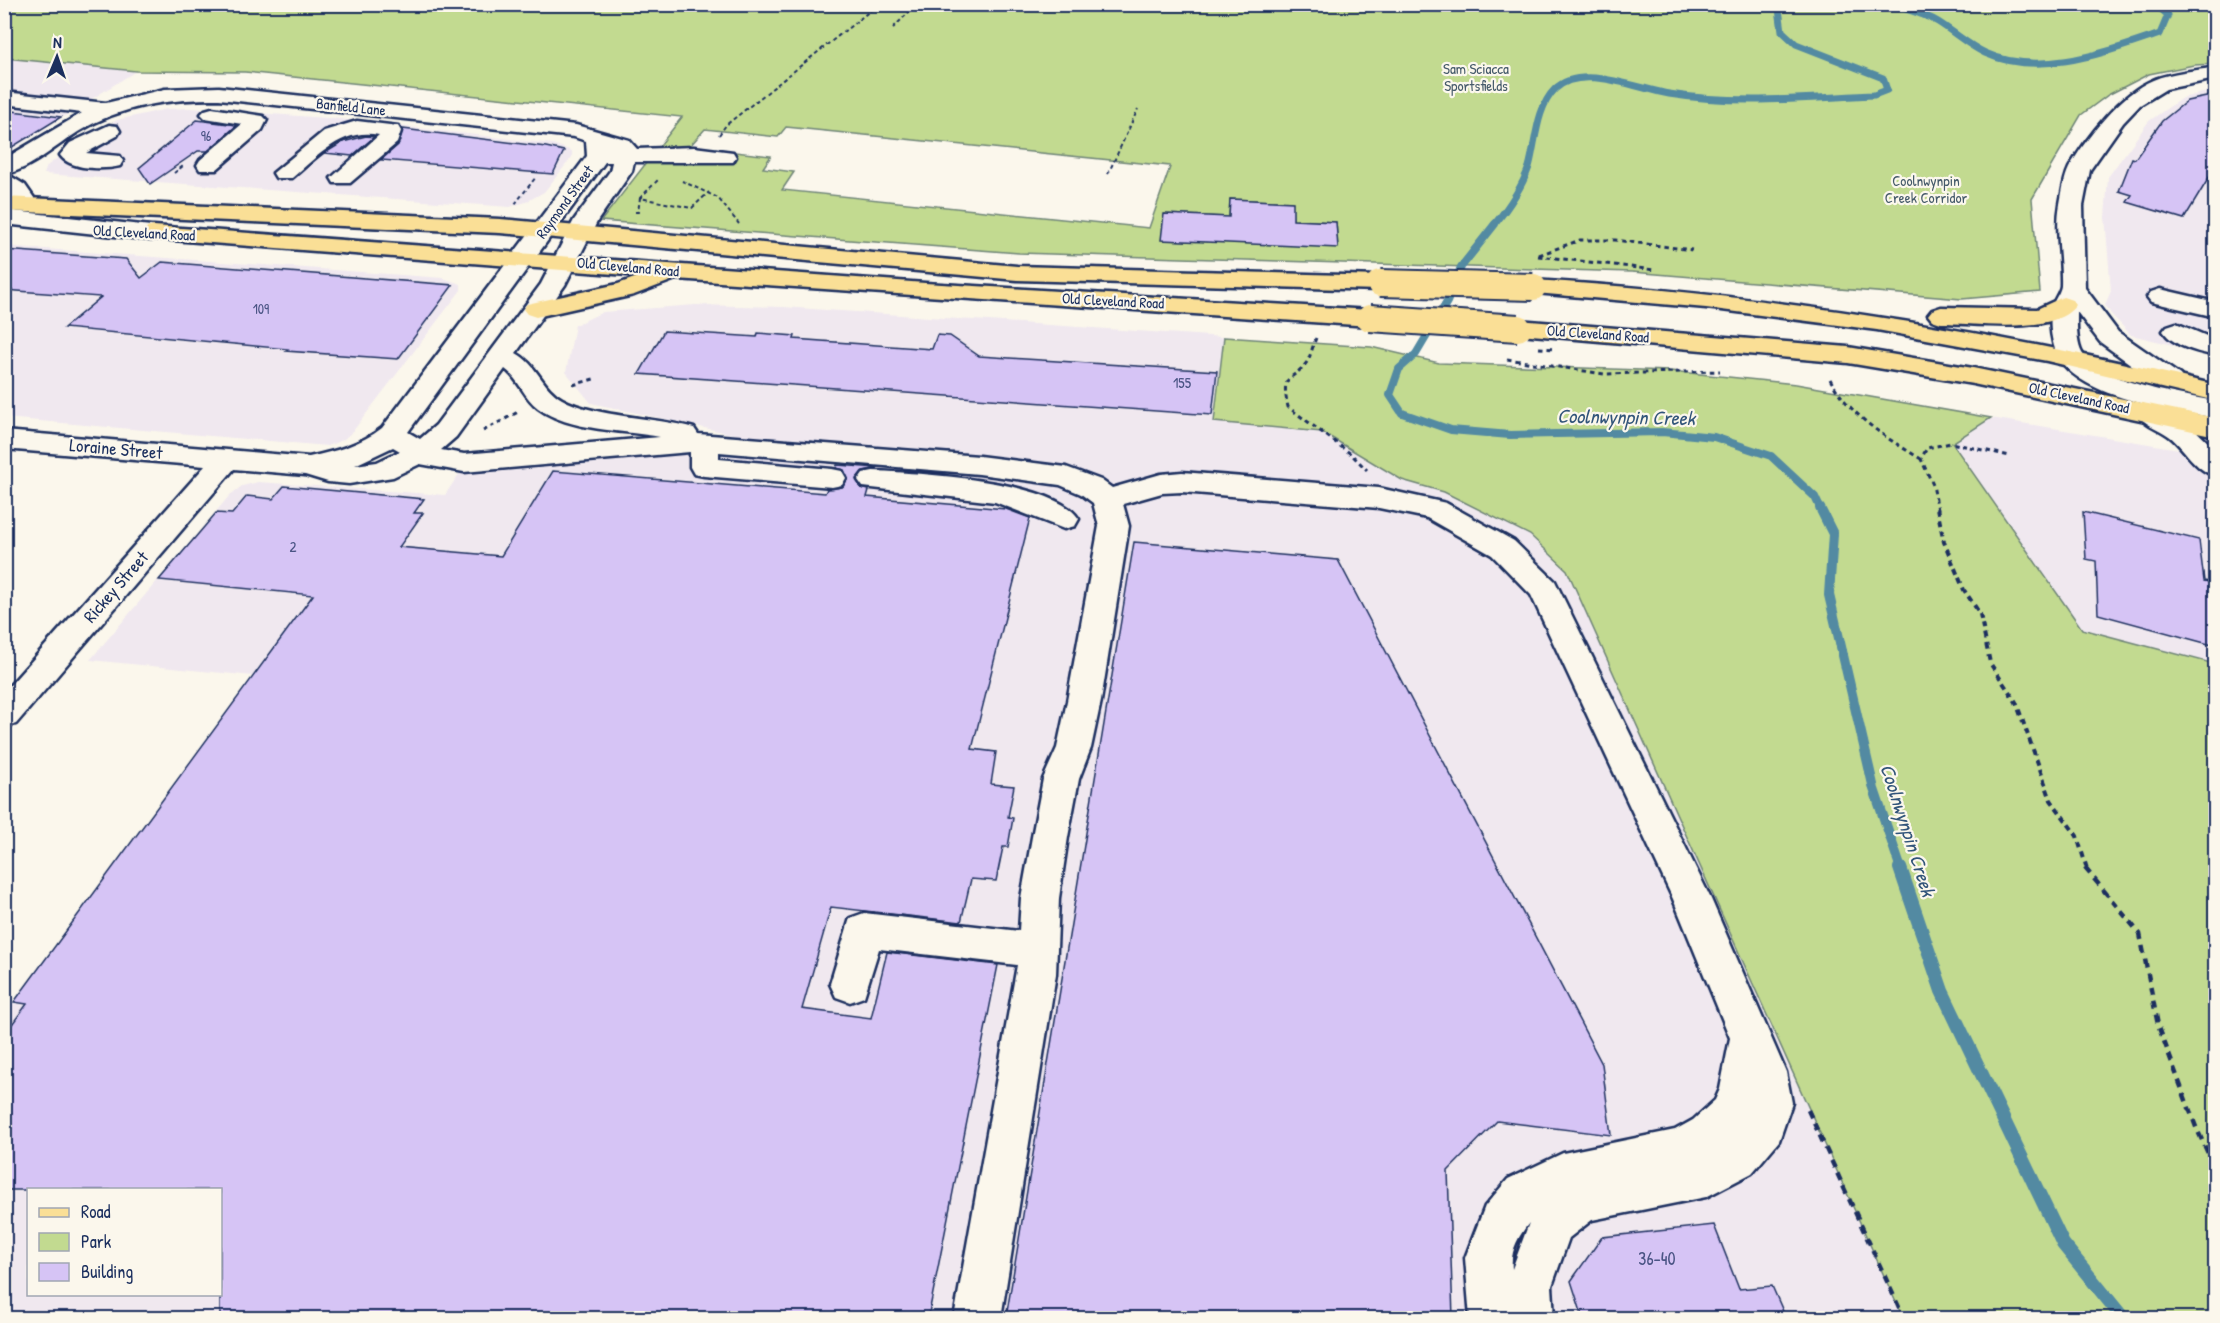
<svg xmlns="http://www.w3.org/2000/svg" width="2220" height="1323" viewBox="0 0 2220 1323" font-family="'Patrick Hand',sans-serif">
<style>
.built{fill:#f0e8ef;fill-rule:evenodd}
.green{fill:#c2da90;stroke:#6e8477;stroke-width:1.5;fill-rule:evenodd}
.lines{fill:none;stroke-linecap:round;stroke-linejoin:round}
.stream-far3{stroke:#528aa2;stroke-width:7}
.stream-far2{stroke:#528aa2;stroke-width:8}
.stream-far1{stroke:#528aa2;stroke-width:10}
.stream{stroke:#528aa2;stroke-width:14}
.building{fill:#d6c4f5;stroke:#1b2f5e;stroke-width:1.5}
.minor-casing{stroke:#1b2f5e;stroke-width:5}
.major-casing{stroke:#1b2f5e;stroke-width:5}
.path-far3{stroke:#1b2f5e;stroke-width:2;stroke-dasharray:4 3;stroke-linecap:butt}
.path-far2{stroke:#1b2f5e;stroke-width:3;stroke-dasharray:4.5 4;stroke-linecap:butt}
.path-far1{stroke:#1b2f5e;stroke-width:4;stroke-dasharray:6 4.5;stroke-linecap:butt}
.path{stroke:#1b2f5e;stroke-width:4.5;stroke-dasharray:8 6;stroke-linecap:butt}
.minor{fill:#fbf7ec;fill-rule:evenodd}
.major{fill:#fadf96;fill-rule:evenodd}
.major-bridge-casing{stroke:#1b2f5e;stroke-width:30;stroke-linecap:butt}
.path-bridge{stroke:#1b2f5e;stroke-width:3;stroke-dasharray:4.5 4;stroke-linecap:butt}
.major-bridge{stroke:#fadf96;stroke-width:26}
.labels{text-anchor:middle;stroke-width:4.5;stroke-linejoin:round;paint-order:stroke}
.far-number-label{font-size:14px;fill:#4a5484}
.far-park-label{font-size:15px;fill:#455a6a;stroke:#fbf7ec}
.far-street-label{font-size:15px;fill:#1b2f5e;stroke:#fbf7ec}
.number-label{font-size:15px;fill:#4a5484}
.street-label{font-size:18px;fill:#1b2f5e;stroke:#fbf7ec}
.near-number-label{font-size:18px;fill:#4a5484}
.water-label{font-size:20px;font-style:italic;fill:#32557a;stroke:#fbf7ec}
</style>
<rect width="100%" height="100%" fill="#fbf7ec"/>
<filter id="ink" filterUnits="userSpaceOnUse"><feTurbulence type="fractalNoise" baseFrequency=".0167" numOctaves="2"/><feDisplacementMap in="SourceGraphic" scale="12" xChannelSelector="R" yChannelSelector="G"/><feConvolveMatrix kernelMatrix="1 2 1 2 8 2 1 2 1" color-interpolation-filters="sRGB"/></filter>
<g filter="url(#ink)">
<path class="built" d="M 5,58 L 136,71 L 5,154 Z
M 2215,90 L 2215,355 L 2131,335 L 2111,314 L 2105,305 L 2111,291 L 2105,217 L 2108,177 L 2149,121 L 2182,98 Z
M 190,108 L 340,119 L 553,144 L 572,151 L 572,157 L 544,192 L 526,202 L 510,207 L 44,174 L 47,166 L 77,143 L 117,120 L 167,109 Z
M 4,246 L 443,278 L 461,284 L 461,290 L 353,431 L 343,440 L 327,446 L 5,418 Z
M 695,305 L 783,307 L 1224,337 L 1215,422 L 1322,432 L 1402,480 L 1444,492 L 1530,535 L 1567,570 L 1903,1318 L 5,1318 L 4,1015 L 253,676 L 90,660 L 230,495 L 242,486 L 258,482 L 445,495 L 459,474 L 679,451 L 741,436 L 591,403 L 566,372 L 575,325 L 603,312 ZM 28,1190 L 220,1190 L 220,1294 L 28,1294 Z
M 1991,418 L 2215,455 L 2215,664 L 2082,629 L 1951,443 Z"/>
<path class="green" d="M 2215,4 L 2216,64 L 2194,65 L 2149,74 L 2108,95 L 2081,115 L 2032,199 L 2040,292 L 1962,299 L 1632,272 L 1019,253 L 601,221 L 682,117 L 245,72 L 136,71 L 5,58 L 4,5 ZM 786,127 L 1170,166 L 1170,167 L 1149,228 L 782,190 L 794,172 L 763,168 L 771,156 L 689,147 L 705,129 L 778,137 ZM 1230,199 L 1292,202 L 1293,220 L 1336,222 L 1338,247 L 1164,214 L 1229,217 Z
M 1224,337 L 1371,347 L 1439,363 L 1670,371 L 1796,384 L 1991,418 L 1952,443 L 2082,629 L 2215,664 L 2215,1318 L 1903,1318 L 1567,570 L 1530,535 L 1444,492 L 1402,480 L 1322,432 L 1214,422 Z"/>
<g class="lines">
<path class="stream-far3" d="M 1891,4 C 1907,10 1923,13 1938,22 C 1954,32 1968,45 1985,53 C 2040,78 2106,52 2160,34 L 2168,15 L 2155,4
M 1494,225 C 1507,209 1522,187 1529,167 C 1536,142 1536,108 1555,89 C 1581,63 1638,89 1669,94 C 1737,105 1806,98 1874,95 L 1887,90 L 1883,78 L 1796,44 L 1782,31 L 1779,9 L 1788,4"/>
<path class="stream-far2" d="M 1495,224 L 1461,267 L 1447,302 L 1416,354 L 1399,369 L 1390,395 L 1402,413 L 1451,430 L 1510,435 L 1662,432 L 1714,437 L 1771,456 L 1815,497 L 1821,510"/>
<path class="stream-far1" d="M 1820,508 L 1833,534 L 1829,595 L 1874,789 L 1901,869"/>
<path class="stream" d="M 1900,868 L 1942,991 L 2063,1244 L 2123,1318"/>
</g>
<path class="building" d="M 2216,95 L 2216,166 L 2184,219 L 2127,202 L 2132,195 L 2119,191 L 2132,158 L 2135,159 L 2162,121 L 2187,101 Z
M 4,110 L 61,117 L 4,152 Z
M 197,120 L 237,125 L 208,151 L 198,151 L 150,184 L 139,168 Z
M 403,129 L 546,147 L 564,151 L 553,174 L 381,160 L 398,145 Z
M 366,136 L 374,137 L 352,156 L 325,153 L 343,142 Z
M 1230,199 L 1293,202 L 1293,220 L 1336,222 L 1338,248 L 1161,240 L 1164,214 L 1229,217 Z
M 4,250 L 126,259 L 141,278 L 162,262 L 453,285 L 398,359 L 286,351 L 288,349 L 64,328 L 101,297 L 4,290 Z
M 664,331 L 757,337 L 758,333 L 795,336 L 794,339 L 932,349 L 937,335 L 950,336 L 979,356 L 1217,371 L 1212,415 L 639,374 Z
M 837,465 L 878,468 L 863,471 L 856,479 L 861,488 L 869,490 L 867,497 L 1006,509 L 1030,518 L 972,749 L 996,752 L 991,784 L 1014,786 L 1008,817 L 1013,818 L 1008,847 L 1003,847 L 996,881 L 971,879 L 961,922 L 831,907 L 802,1009 L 871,1018 L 887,952 L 998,965 L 928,1318 L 220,1318 L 220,1190 L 4,1190 L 4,1035 L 27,1004 L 14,1002 L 313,595 L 159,580 L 216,513 L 232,514 L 247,496 L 273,499 L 284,486 L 424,499 L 414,513 L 423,513 L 399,547 L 501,556 L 553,471 L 825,493 L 827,489 L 842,487 L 848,479 L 844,470 L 836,468 Z
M 2083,512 L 2199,540 L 2204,581 L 2216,583 L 2216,646 L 2098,614 L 2096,561 L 2086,559 Z
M 1134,542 L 1338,560 L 1602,1064 L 1611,1135 L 1497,1121 L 1448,1171 L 1453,1318 L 1006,1318 Z
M 1714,1225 L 1739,1289 L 1772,1286 L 1786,1318 L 1583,1318 L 1571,1281 L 1602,1237 Z"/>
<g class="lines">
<g class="minor-casing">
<path id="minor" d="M 2216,67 L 2216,79 L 2166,89 L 2140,105 L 2123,123 L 2090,170 L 2083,206 L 2085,288 L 2118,332 L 2180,375 L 2184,381 L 2180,387 L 2171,389 L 2162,387 L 2100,342 L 2077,312 C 2077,324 2076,342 2082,353 C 2102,383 2182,395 2216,401 L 2216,418 C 2171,409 2093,400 2063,364 C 2051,349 2047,320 2054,302 C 2056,297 2060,292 2061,286 C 2062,259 2055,230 2060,204 C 2062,193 2064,178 2069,168 C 2086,138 2121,93 2153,80 C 2171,72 2196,71 2216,67 Z
M 219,87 L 576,125 L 629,140 L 637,149 L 694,147 L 733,152 L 736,157 L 733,162 L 634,162 L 632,171 L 598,220 L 565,285 L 516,353 C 537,364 542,388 562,399 C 594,417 655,417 694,428 L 698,434 L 979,456 L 1066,467 L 1101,480 L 1112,488 L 1161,474 L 1182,472 L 1379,488 L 1446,503 L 1514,541 L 1555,581 L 1711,899 L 1786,1072 L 1792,1103 L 1779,1141 L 1752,1173 L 1706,1197 L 1592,1220 L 1569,1238 L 1552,1286 L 1554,1318 L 1470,1318 L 1465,1258 L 1485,1206 L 1508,1179 L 1563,1153 L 1675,1130 L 1693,1120 L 1715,1100 L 1720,1089 L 1730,1038 L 1673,899 L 1531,595 L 1492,555 L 1427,518 L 1379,508 L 1182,492 L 1162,493 L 1123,504 L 1129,526 L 1101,701 L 1091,748 L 1079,779 L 1068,837 L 1059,898 L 1056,974 L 1001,1318 L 954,1318 L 1017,965 L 879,949 L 864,997 L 850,1002 L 836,997 L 830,984 L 850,918 L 864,913 L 1019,931 L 1021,898 L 1032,837 L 1043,779 L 1057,748 L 1067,701 L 1099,526 L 1093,503 L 1081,494 L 1060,485 L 979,474 L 719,452 L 719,459 L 832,469 L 842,471 L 846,478 L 842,485 L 832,487 L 704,476 L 694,474 L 690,467 L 690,452 L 464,472 L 420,464 L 393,477 L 349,484 L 328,482 L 305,475 L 234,469 L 16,724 L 4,728 L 4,692 L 205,466 L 4,449 L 4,431 L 309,457 C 336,451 360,445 382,428 L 587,156 L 586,141 L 574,137 L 219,99 C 169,99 122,105 78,132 C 56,146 32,168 7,174 L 25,185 L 39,205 L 35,210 L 19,210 L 4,191 L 4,159 L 82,113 L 4,104 L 4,92 L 106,103 L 165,89 ZM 605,162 L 612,162 L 610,171 L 574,220 L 541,284 L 436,425 L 420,439 L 408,432 ZM 505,369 C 519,379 524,398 538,408 C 568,431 624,430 660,437 L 464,454 L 441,450 L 456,437 ZM 393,447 L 400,451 L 377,462 L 355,465 ZM 1529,1223 L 1512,1269 C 1510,1251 1518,1237 1529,1223 Z
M 212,108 L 263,116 L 267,120 L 262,130 L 216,170 L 200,170 L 197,165 L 200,160 L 242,124 L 205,118 L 201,114 L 205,110 Z
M 357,121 L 398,126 L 401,131 L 397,143 L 350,183 L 334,183 L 331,178 L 379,135 C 343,127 317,157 292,178 L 276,178 L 273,173 L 324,131 Z
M 109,125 L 117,126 L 120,131 L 117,136 L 86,153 L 120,156 L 123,161 L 120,166 C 104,170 70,170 60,155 L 70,143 Z
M 4,210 L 151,226 L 159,228 L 163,233 L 159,238 L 151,240 L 4,224 Z
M 2160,289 L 2216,302 L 2216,317 L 2151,302 L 2147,297 L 2151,292 Z
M 2176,323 L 2216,340 L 2216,356 C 2198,352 2174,347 2163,331 L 2167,326 Z
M 2151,405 L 2189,424 L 2216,450 L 2216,476 C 2195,471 2185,448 2169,436 C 2158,428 2145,425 2137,414 L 2141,408 Z
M 873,471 C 917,473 1055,480 1079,519 L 1075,526 L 1064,529 L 995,502 L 863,487 L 858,480 L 863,473 Z"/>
</g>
<g class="major-casing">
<path id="major" d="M 4,197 L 500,219 L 1017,266 L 1380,276 L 1389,278 L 1392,283 L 1389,288 L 1380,290 L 1017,280 L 500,233 L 4,211 Z
M 154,226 L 925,283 L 1370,310 L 1379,313 L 1383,318 L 1379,323 L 1370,326 L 676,279 L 634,295 L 536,317 L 527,314 L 523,309 L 527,304 L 618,284 L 640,276 L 146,238 L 142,233 L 146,228 Z
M 1533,280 C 1767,294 1988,329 2216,385 L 2216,401 L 2047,361 L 1877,330 L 1706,308 L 1524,292 L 1521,287 L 1524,282 Z
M 2063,297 L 2072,300 L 2076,305 C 2054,336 1975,323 1941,323 L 1932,320 L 1928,315 L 1932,310 L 1941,307 L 2037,309 Z
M 1518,320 L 1848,347 L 1973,368 L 2216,418 L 2216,436 L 1973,384 L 1848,363 L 1509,333 L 1505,328 L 1509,323 Z"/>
</g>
<path class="path-far3" d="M 893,28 L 917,4
M 719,135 L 726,125 L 876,6
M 174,173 L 183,166
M 1108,174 L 1138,109
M 682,181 L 718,198 L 739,224
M 640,198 L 658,180
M 515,204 L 536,177
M 635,212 L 638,212 L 640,198 L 692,208 L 709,192"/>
<path class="path-far2" d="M 1539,255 L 1580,240 L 1615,240 L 1692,250
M 1538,256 L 1655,270
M 1316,338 C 1313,345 1311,355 1307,362 C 1292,383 1280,371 1288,407 L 1351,454 L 1367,470
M 1507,359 L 1604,374 L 1720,371
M 1830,379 C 1851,417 1885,437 1921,459
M 573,385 L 597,378
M 483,431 L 518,412
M 1938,510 L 1933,485 L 1921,459 L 1927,448 L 1951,443 L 2010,456"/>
<path class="path-far1" d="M 1937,508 L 1944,542 L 1964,590 L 1980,614 L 1990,663 L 2016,702 L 2051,800 L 2077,836 L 2087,869"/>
<path class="path" d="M 2085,868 L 2140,934 L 2158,1025 L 2196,1127 L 2216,1171
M 1808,1110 L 1904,1318"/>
<use href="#minor" class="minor"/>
<use href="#major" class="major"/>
<g class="major-bridge-casing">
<path id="major-bridge" d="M 1380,283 L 1533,287
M 1370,318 L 1518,328"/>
</g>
<path class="path-bridge" d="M 1539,348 L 1555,349"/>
<use href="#major-bridge" class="major-bridge"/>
</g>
</g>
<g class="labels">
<g class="far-number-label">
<text x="206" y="141">96</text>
<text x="261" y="314">109</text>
</g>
<g class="far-park-label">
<text x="1476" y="74">Sam Sciacca<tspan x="1476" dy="17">Sportsfields</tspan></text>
<text x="1926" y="186">Coolnwynpin<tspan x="1926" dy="17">Creek Corridor</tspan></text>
</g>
<g class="far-street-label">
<text transform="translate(351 107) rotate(6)" y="5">Banfield Lane</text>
<text transform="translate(565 202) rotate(-54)" y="5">Raymond Street</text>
<text transform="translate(144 233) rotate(3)" y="5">Old Cleveland Road</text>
<text transform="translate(628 267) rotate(5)" y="5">Old Cleveland Road</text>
<text transform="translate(1113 301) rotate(3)" y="5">Old Cleveland Road</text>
<text transform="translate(1598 334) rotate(4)" y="5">Old Cleveland Road</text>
<text transform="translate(2079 398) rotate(12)" y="5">Old Cleveland Road</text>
</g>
<g class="number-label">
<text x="1182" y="388">155</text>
<text x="293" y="552">2</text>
</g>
<g class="street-label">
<text transform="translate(116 449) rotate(5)" y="6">Loraine Street</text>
<text transform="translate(116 587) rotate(-49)" y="6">Rickey Street</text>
</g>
<g class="near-number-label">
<text x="1657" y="1265">36-40</text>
</g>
<g class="water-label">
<text transform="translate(1626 417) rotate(1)" y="7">Coolnwynpin Creek</text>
<text transform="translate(1908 830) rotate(72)" y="7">Coolnwynpin Creek</text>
</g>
</g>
<rect width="2220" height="1323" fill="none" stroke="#fbf7ec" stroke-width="24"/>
<rect x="12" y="12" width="2196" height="1299" fill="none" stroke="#1b2f5e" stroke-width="2" filter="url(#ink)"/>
<rect x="27" y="1188" width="195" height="108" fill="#fbf7ec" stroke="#a1a7b3" stroke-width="1.5"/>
<rect x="39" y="1208" width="30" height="9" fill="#fadf96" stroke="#a1a7b3" stroke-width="1.5"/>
<text x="81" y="1218" font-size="18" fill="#1b2f5e">Road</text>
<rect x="39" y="1233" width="30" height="18" fill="#c2da90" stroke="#a1a7b3" stroke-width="1.5"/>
<text x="81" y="1248" font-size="18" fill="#1b2f5e">Park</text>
<rect x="39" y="1263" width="30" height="18" fill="#d6c4f5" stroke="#a1a7b3" stroke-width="1.5"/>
<text x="81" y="1278" font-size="18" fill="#1b2f5e">Building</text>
<g transform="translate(57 57) rotate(2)" stroke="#fbf7ec" stroke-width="4.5" paint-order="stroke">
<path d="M0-4.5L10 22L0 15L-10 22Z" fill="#1b2f5e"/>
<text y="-9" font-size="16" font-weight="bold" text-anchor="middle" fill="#1b2f5e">N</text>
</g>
</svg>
